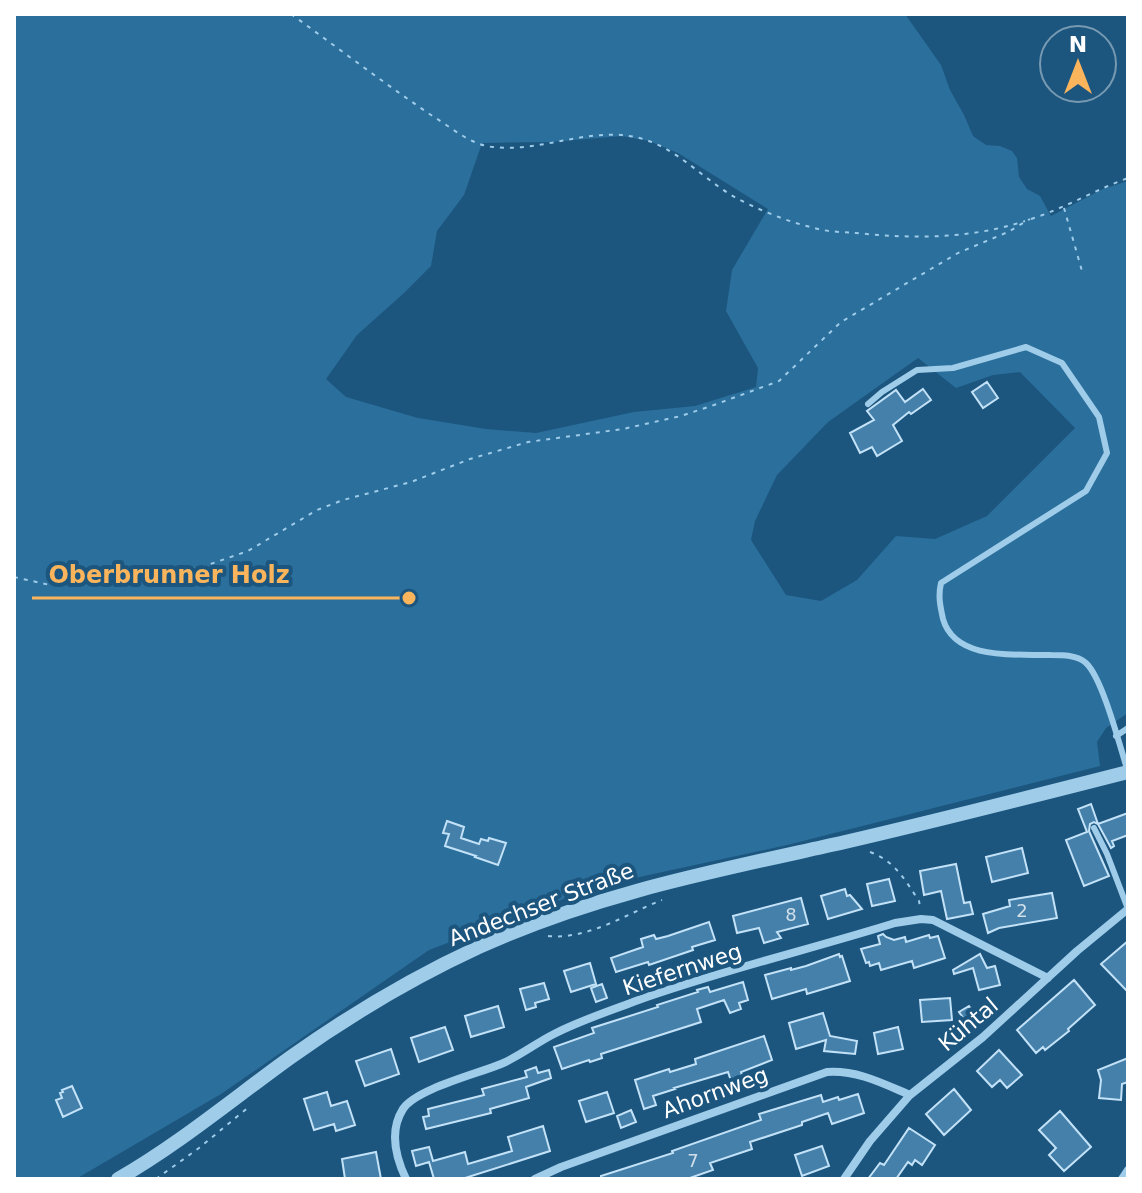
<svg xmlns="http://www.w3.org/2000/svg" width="1142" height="1193" viewBox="0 0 1142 1193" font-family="'DejaVu Sans',sans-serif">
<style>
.green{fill:#2b6f9c;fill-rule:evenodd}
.building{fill:#4480aa;stroke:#c3e2f7;stroke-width:2}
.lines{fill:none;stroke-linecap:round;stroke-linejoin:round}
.path{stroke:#9fcce9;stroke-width:2;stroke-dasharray:4 6;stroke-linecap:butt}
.service{stroke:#9fcce9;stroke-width:6}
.minor{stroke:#9fcce9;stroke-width:8}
.tertiary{stroke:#9fcce9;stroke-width:14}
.labels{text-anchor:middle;stroke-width:8;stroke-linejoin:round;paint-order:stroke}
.number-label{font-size:18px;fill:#d0dfea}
.street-label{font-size:22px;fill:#fff;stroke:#1c567f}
.leader{fill:none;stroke:#fab55c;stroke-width:3}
.callout-dot{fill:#fab55c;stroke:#1c567f;stroke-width:3}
.callout-label{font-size:24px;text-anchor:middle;font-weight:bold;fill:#fab55c;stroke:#1c567f;stroke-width:8;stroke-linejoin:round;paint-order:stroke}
</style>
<rect width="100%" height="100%" fill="#1c567f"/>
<path class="green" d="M 14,14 L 905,14 L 941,65 L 950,90 L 964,115 L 973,136 L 986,145 L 1000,146 L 1012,151 L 1017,158 L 1019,177 L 1027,189 L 1040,196 L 1051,216 L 1103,189 L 1128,181 L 1128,713 L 1106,728 L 1097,742 L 1100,766 L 787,845 L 598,886 L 500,923 L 429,950 L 221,1094 L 76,1179 L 14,1179 ZM 622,136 L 649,141 L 678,153 L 768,209 L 732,270 L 726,311 L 758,368 L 756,387 L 695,406 L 634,412 L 536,433 L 486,429 L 418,418 L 346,397 L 326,379 L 357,335 L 404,293 L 431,266 L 437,231 L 464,195 L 482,143 L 550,142 ZM 918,358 L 956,388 L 993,375 L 1020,372 L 1075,428 L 987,516 L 935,539 L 896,536 L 857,580 L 821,601 L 786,595 L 751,540 L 755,521 L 777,475 L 828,422 Z"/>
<path class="building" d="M 987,382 L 998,398 L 983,408 L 972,392 Z
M 923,389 L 931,400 L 911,414 L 909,412 L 893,425 L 902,441 L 877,456 L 872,447 L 860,453 L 850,433 L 874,420 L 867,411 L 896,390 L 905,402 Z
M 1091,804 L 1098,824 L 1128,813 L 1128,835 L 1112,841 L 1114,846 L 1111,848 L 1098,824 L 1094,822 L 1090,824 L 1089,831 L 1109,876 L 1084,886 L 1066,840 L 1087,832 L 1078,809 Z
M 447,821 L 464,827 L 461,838 L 479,844 L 481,839 L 488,841 L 489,838 L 506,843 L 498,865 L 475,857 L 476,856 L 445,846 L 449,834 L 443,833 Z
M 1022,848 L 1028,873 L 992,882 L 986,857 Z
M 956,864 L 964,903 L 970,902 L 973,914 L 947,919 L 941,891 L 924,895 L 920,871 Z
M 889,879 L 895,901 L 872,906 L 867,884 Z
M 845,889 L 847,896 L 850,895 L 862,909 L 828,919 L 821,896 Z
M 1052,893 L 1057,918 L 999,928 L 988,933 L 983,914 L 1010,906 L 1009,900 Z
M 801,898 L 808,924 L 777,932 L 781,938 L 764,943 L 759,928 L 737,933 L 733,916 Z
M 709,922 L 715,940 L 692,947 L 693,950 L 649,965 L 648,962 L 616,972 L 611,958 L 643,947 L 641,939 L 654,935 L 656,939 L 668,936 Z
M 883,934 L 886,937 L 894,940 L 905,937 L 906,942 L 929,935 L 930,938 L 938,936 L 945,958 L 914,968 L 912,961 L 881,970 L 879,963 L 870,966 L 869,962 L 866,963 L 861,949 L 880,944 L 878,936 Z
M 1128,941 L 1128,992 L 1101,964 Z
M 839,954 L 840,957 L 842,956 L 850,981 L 807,994 L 806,989 L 772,999 L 765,975 L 791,968 L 791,970 L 806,966 Z
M 980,954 L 987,968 L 995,966 L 1000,985 L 979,990 L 973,968 L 954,974 L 953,970 Z
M 590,963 L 596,984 L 571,992 L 564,971 Z
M 1074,980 L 1095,1005 L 1068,1029 L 1069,1031 L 1045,1050 L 1043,1047 L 1036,1053 L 1017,1030 Z
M 743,982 L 748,1000 L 739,1003 L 741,1009 L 730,1013 L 724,1000 L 697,1009 L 701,1022 L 601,1054 L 602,1058 L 590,1062 L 589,1060 L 562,1069 L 554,1047 L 594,1033 L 592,1028 L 658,1007 L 657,1005 L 698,992 L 697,990 L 708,987 L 710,992 Z
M 544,983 L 549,999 L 535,1003 L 536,1007 L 526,1010 L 520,989 Z
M 602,984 L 607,998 L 596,1002 L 591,988 Z
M 950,998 L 952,1020 L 922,1022 L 920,1000 Z
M 498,1006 L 504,1027 L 471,1037 L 465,1016 Z
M 969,1006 L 979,1019 L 969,1026 L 959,1012 Z
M 823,1013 L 830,1036 L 857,1041 L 855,1054 L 824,1051 L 826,1040 L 796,1049 L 789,1023 Z
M 445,1027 L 453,1050 L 419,1062 L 411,1038 Z
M 898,1027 L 903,1049 L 878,1054 L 874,1033 Z
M 764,1036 L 772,1060 L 741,1072 L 745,1083 L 733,1087 L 728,1072 L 674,1088 L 675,1089 L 653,1096 L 656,1105 L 644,1109 L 635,1080 L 669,1069 L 670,1072 L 696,1064 L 695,1059 Z
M 391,1049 L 399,1074 L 365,1086 L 356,1061 Z
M 999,1050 L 1022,1075 L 1007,1088 L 1000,1080 L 992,1087 L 977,1071 Z
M 1128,1058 L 1128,1082 L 1122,1084 L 1121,1100 L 1099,1098 L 1101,1080 L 1098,1070 Z
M 536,1067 L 538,1073 L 549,1070 L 551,1078 L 526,1087 L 529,1098 L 490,1109 L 491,1113 L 426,1129 L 423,1117 L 429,1116 L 428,1109 L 484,1095 L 482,1089 L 527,1077 L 525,1071 Z
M 72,1086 L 82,1108 L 63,1117 L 56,1100 L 62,1098 L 60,1093 L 63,1092 L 62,1090 Z
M 954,1089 L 971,1110 L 944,1135 L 926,1114 Z
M 327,1092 L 331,1106 L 347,1101 L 355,1125 L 336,1131 L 334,1124 L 314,1130 L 304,1099 Z
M 607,1092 L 614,1113 L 586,1122 L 579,1101 Z
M 858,1094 L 864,1113 L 832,1124 L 828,1113 L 802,1122 L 802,1125 L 750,1142 L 752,1149 L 710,1163 L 713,1170 L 687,1179 L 601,1179 L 601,1176 L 673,1153 L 672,1151 L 761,1120 L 759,1114 L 821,1095 L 823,1102 L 838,1097 L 839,1100 Z
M 631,1110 L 636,1122 L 621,1128 L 617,1116 Z
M 1060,1111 L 1091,1147 L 1064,1171 L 1049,1155 L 1056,1148 L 1039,1130 Z
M 543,1126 L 550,1151 L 462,1179 L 434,1179 L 429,1162 L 416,1166 L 412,1151 L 429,1147 L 433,1161 L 465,1152 L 468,1164 L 512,1151 L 508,1137 Z
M 909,1128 L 935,1145 L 922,1165 L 915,1160 L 912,1165 L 908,1162 L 896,1179 L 868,1179 L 880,1163 L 884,1165 Z
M 822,1146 L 829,1166 L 802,1176 L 795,1155 Z
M 376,1152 L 381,1179 L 345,1179 L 342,1159 Z"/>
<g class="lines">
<path class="path" d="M 291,14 C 338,48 385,84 434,117 C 452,128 471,145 493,147 C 544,153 592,124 643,139 C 680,150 707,183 740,200 C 764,212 789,222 814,228 C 828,232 843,232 856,233 C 915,239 969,239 1025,221
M 1064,208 L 1082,271
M 1031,219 C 1065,208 1095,190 1128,178
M 14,577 L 50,585 L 123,572 L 161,574 L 199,568 L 248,551 L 317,510 L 343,500 L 411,482 L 470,459 L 528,442 L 623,429 L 681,416 L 714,405 L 779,381 L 841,322 L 958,253 L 1008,232 L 1030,219
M 870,852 C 895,861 905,880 919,901 L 920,907
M 548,936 C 588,940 626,914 662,900
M 156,1179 L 199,1148 L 250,1106"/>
<path class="service" d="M 868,404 L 882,392 L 917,370 L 953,368 L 1026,347 L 1062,363 L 1099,417 L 1107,453 L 1086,491 L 941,583 C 938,596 940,605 943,619 C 955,661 1016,654 1051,655 C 1063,655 1077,655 1086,663 C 1103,679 1120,747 1128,772
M 1116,736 L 1128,728
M 1094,828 L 1107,854 L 1128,909"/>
<path class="minor" d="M 406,1179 C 396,1158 389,1131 403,1109 C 416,1089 477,1074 501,1064 C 520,1056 536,1043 554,1034 C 579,1021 607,1012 633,1002 C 719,971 808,950 895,923 L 921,919 L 933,920 L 1048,978
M 535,1179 L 561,1167 L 827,1072 C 857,1070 882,1083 910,1095
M 844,1179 L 870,1141 L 910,1095 L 983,1037 L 1077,951 L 1128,909
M 1122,1179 L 1128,1170"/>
<path class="tertiary" d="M 118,1179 C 179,1144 234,1098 291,1057 C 350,1015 414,977 479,947 C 597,893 720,870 845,842 C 940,820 1034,796 1128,772"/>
</g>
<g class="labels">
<g class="number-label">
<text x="1022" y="917">2</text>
<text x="791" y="921">8</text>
<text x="693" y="1167">7</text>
</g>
<g class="street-label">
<text transform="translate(541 904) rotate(-21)" y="8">Andechser Straße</text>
<text transform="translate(682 969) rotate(-18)" y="8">Kiefernweg</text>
<text transform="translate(968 1024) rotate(-40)" y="8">Kühtal</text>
<text transform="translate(715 1092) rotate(-20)" y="8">Ahornweg</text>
</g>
</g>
<path class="leader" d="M409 598L306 598H32"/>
<circle class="callout-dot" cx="409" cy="598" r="8"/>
<g class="callout-label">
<text x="169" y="583">Oberbrunner Holz</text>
</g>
<rect width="1142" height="1193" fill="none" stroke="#ffffff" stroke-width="32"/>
<g transform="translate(1078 64)"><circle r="38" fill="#1c567f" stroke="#779ab2" stroke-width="2"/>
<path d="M0-6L14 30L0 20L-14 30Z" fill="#fab55c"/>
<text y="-12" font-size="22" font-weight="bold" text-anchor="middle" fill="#ffffff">N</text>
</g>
</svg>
